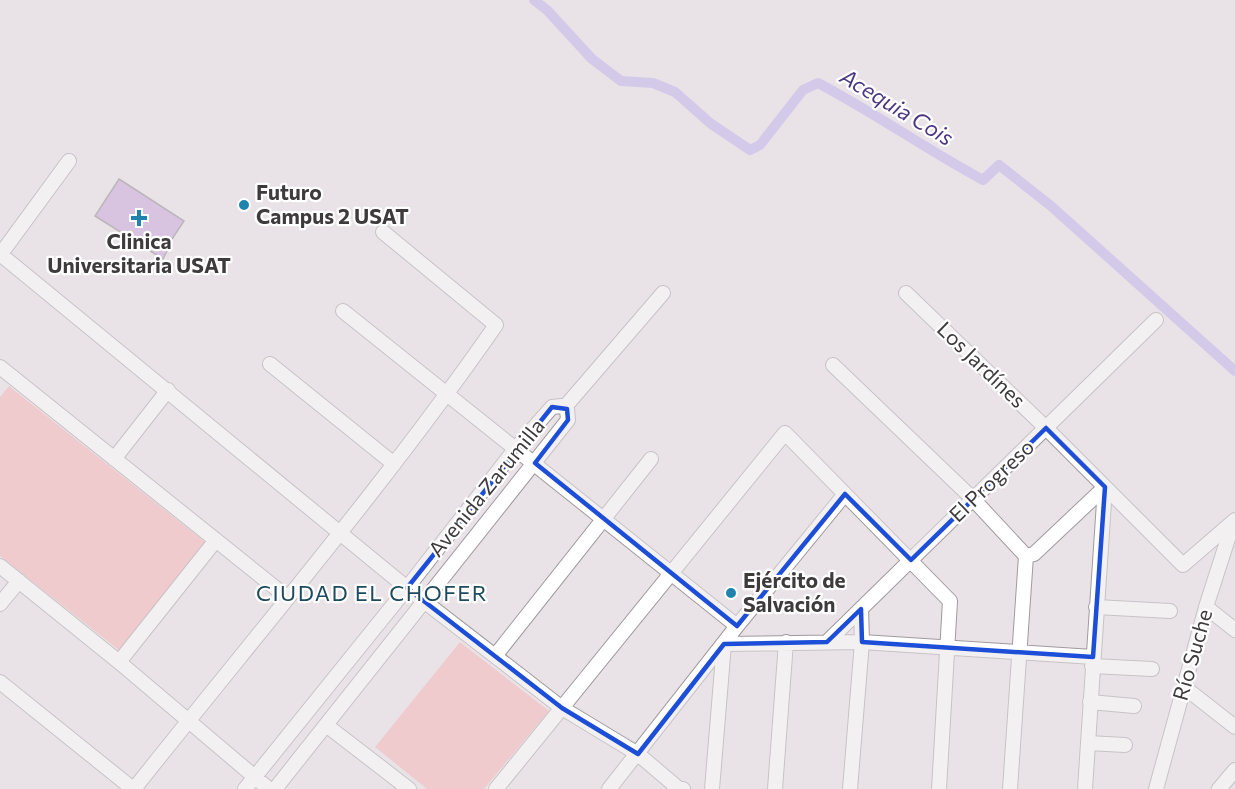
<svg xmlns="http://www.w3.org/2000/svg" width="1235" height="789" viewBox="0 0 1235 789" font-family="Commissioner,sans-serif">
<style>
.green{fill:#f5aeb0}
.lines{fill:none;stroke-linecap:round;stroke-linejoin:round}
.canal{stroke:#b8aaeb;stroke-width:10}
.building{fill:#c49dd7;stroke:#837f85;stroke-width:1.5}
.minor-casing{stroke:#a09a9e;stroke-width:16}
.minor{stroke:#fff;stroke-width:14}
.marked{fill:none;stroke:#1d4ed8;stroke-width:4.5;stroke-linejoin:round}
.poi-dot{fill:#1e84ae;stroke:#fff;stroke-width:2}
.labels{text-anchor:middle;stroke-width:4.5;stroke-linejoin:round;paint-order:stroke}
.poi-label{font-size:21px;font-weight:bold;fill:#3e3b3d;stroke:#fff;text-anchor:start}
.street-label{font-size:21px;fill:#3e3b3d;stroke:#fff}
.water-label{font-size:22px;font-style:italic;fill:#4d3782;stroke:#fff}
.neighbourhood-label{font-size:22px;letter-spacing:1.5px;fill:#1d4a5e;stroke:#fff}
</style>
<rect width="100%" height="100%" fill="#e9e3e7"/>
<path class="green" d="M 9,386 L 205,542 L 120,651 L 0,556 L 0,397 Z
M 460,642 L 549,711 L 484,789 L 427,789 L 375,747 Z"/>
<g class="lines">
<path class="canal" d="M 534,0 L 547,10 L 592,59 L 621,81 L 653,83 L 675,92 L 710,123 L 750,150 L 760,145 L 803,90 L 818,83 C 875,113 927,150 983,180 L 999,165 L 1051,206 L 1235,371"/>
</g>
<path class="building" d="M 119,179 L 184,221 L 166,248 L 168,249 L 163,259 L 95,216 Z"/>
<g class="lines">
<g class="minor-casing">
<path id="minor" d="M 0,254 L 407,588 L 562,708 L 638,754 L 678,788 L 683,789
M 0,255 L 69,161
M 906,293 L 1046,428 L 1183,565 L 1235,520
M 343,311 L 737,626
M 270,364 L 394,464
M 833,365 L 973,499 L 1026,556 L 1010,789
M 0,367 L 288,598
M 564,408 L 663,293
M 114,459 L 168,390
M 1026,556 L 1034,554 L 1105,487
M 0,566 L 119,662 L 269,789
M 0,604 L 19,581
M 1096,607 L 1170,611
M 1206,607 L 1235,630
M 827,642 L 1156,320
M 495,656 L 651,459
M 119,662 L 216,540
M 1092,666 L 1152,669
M 0,682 L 133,789
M 1184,687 L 1235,727
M 1090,702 L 1134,706
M 326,725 L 409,789
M 1088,743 L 1125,745
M 134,789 C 256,635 384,486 496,325 L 383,232
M 245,789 L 407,588 L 516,448 L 552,407 L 562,406 L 567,409 L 568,420 L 275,789
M 496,789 L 785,433 L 950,601 L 939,789
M 609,789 L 737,626 L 845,494
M 712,789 L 724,644 L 862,642 L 1093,657
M 775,789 L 786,642
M 850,789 L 862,642 L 861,609
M 1085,789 L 1105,487
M 1156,789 L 1206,607 L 1233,523
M 1219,789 L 1235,770"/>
</g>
<use href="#minor" class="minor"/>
</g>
<path d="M0 0H1235V789H0ZM 552,407 L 567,409 L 568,420 L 535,463 L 737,626 L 845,494 L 911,560 L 1046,428 L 1105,487 L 1093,657 L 862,642 L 861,609 L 827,642 L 724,644 L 638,754 L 562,708 L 407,588 Z" fill="#e9e3e7" fill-opacity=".55" fill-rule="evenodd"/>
<path class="marked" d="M 552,407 L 567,409 L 568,420 L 535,463 L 737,626 L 845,494 L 911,560 L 1046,428 L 1105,487 L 1093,657 L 862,642 L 861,609 L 827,642 L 724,644 L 638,754 L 562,708 L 407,588 Z"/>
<g class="poi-dot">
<circle cx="244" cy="205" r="6"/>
<path d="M136 209h6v6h6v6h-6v6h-6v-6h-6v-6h6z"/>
<circle cx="731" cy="593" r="6"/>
</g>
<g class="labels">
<g class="poi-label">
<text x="256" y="200">Futuro<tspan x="256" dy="24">Campus 2 USAT</tspan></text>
<text x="139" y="249" text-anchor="middle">Clinica<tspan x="139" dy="24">Universitaria USAT</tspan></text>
<text x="743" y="588">Ejército de<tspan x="743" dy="24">Salvación</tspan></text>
</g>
<g class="street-label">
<text transform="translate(981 365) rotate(44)" y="7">Los Jardínes</text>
<text transform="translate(992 481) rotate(-44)" y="7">El Progreso</text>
<text transform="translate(487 488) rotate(-51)" y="7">Avenida Zarumilla</text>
<text transform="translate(1193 655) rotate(-74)" y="7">Río Suche</text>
</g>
<g class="water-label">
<text transform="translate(897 107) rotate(31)" y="8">Acequia Cois</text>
</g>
<g class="neighbourhood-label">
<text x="372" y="601">CIUDAD EL CHOFER</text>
</g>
</g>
</svg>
